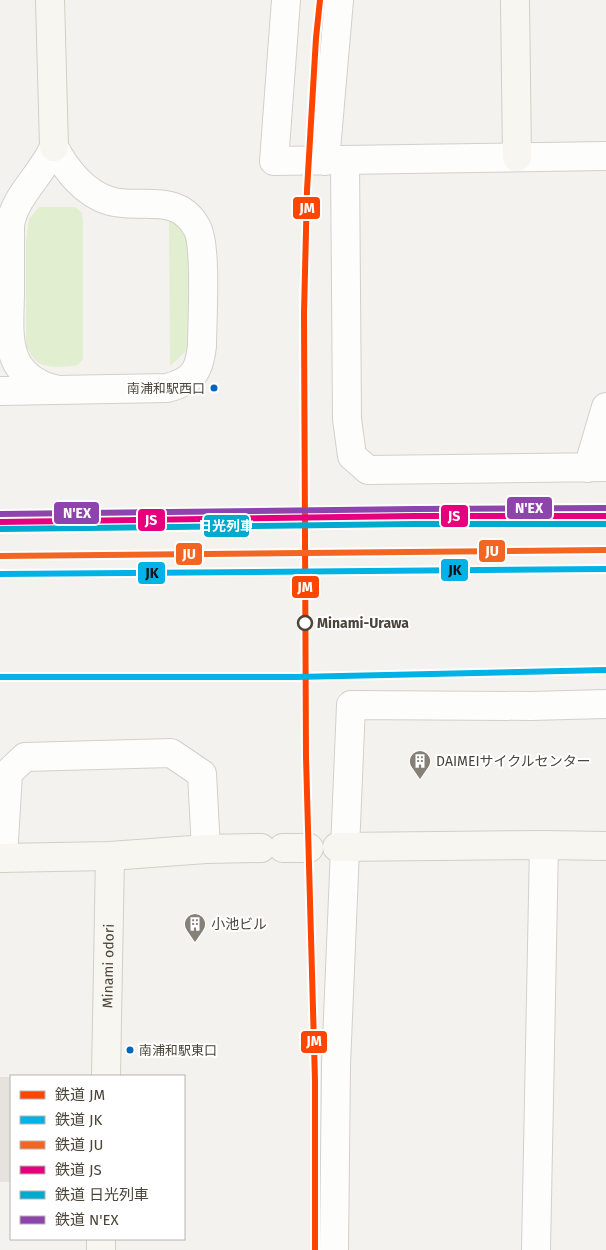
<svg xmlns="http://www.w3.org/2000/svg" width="606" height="1250" viewBox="0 0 606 1250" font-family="'Fira Sans','Noto Sans JP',sans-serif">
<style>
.green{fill:#e1eecf}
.parking{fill:#e6e3df}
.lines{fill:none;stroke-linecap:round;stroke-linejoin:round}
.street-casing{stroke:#d2d0cb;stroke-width:30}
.secondary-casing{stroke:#d3cfc5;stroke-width:30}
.street{stroke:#fdfdfc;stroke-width:28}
.secondary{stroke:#f7f6f1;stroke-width:28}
.rail-1-casing{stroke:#fff;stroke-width:10}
.rail-2-casing{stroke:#fff;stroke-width:10}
.rail-3-casing{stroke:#fff;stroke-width:10}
.rail-4-casing{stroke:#fff;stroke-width:10}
.rail-5-casing{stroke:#fff;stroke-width:10}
.rail-6-casing{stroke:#fff;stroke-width:10}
.rail-1{stroke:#ff4500;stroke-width:6}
.rail-2{stroke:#00b2e5;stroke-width:6}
.rail-3{stroke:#f26522;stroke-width:6}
.rail-4{stroke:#e5007d;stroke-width:6}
.rail-5{stroke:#00a9ce;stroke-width:6}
.rail-6{stroke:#8e44ad;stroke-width:6}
.bus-dot{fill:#0065bd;stroke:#fff;stroke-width:2}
.stop-dot{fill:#fff;stroke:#4b4439;stroke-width:2.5}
.labels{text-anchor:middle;stroke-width:4;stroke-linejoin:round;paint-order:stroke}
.bus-label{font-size:13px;fill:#4b4439;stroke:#fff;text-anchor:end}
.stop-label{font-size:14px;font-weight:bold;fill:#4b4439;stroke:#fff;text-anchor:start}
.poi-label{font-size:14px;fill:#4b4439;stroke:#fff;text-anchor:start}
.street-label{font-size:14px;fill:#4b4439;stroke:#fff}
.line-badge{stroke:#fff;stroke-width:2}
.badge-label{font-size:14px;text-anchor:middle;font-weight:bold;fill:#fff}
.pale-badge-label{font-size:14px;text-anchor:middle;font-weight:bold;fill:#111}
</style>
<rect width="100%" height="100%" fill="#f4f2ee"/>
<path class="green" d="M 39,207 L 75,207 L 82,213 L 83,222 L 83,359 L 78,365 C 67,367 44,369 35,360 C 31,356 29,350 26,346 L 26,241 L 29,219 Z
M 169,219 C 181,227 187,235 192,248 L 191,339 L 187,350 L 170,366 Z"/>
<path class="parking" d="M 0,1077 L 11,1077 L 11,1182 L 0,1182 Z"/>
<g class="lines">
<g class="street-casing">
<path id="street" d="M 286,0 L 274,161 L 606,156
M 54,147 C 42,175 15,195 10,225 C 10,247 10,269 10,291 C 10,314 6,342 17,363 C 25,377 40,386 54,389
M 325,161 L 339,0
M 345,161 L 347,419 L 352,456 L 368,470 L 606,467
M 0,391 L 167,388 C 193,381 199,372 202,346 C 202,322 207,246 197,228 C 178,191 139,210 110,201 C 85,194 66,170 54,147
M 588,468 L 606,407
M 3,858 L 8,773 L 25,757 L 171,753 L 202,774 L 206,849
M 334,1250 L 336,1065 L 351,705 L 531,706 L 606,704
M 536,1250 L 544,845"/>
</g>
<g class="secondary-casing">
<g id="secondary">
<path d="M 50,0 L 54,147"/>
<path d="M 515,0 L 517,157"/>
<path d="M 337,847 L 544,845 L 606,846"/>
<path d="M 283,848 L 309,848"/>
<path d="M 0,858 L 110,856 L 206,849 L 261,848"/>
<path id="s1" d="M 106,1076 L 110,856"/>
<path d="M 101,1250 L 101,1239"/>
</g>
</g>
<use href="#street" class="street"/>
<use href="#secondary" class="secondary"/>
<g class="rail-1-casing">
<path id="rail-1" d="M 315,1250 L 315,1081 L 306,757 L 304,313 L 307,190 L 316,38 L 320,0"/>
</g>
<g class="rail-2-casing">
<path id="rail-2" d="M 0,574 L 606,569
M 0,677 L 296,677 L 606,670"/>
</g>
<g class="rail-3-casing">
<path id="rail-3" d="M 0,556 L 606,550"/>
</g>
<g class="rail-4-casing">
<path id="rail-4" d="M 0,522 L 415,516 L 606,516"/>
</g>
<g class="rail-5-casing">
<path id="rail-5" d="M 0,529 L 415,524 L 606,524"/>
</g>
<g class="rail-6-casing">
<path id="rail-6" d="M 0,514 L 415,509 L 606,508"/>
</g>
<use href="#rail-1" class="rail-1"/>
<use href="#rail-2" class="rail-2"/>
<use href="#rail-3" class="rail-3"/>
<use href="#rail-4" class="rail-4"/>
<use href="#rail-5" class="rail-5"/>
<use href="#rail-6" class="rail-6"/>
</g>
<defs>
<g id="building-pin" transform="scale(1.125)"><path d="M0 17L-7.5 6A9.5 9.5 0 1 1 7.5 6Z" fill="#868178" stroke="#fff"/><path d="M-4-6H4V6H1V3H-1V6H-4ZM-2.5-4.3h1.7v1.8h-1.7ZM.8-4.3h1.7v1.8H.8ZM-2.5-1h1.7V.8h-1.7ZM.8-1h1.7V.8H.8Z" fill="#fff"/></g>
</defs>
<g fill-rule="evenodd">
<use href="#building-pin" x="420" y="761"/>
<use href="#building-pin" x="195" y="924"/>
</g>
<g class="bus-dot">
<circle cx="214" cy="388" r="4.5"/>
<circle cx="130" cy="1050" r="4.5"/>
</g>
<circle class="stop-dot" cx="305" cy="623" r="7"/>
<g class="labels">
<g class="bus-label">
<text x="205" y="393">南浦和駅西口</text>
<text x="139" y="1055" text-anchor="start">南浦和駅東口</text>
</g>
<g class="stop-label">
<text x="317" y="628">Minami-Urawa</text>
</g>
<g class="poi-label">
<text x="436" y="766">DAIMEIサイクルセンター</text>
<text x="211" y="929">小池ビル</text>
</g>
<g class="street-label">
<text dy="5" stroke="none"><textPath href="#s1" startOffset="110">Minami odori</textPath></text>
</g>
</g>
<g class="line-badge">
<rect x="292" y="196" width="29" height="24" rx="5" fill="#ff4500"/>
<rect x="506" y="496" width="47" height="24" rx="5" fill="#8e44ad"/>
<rect x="53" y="501" width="47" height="24" rx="5" fill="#8e44ad"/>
<rect x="440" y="504" width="29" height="24" rx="5" fill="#e5007d"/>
<rect x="137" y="508" width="29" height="24" rx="5" fill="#e5007d"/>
<rect x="203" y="514" width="47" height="24" rx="5" fill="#00a9ce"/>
<rect x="478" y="539" width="28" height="24" rx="5" fill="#f26522"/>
<rect x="175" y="542" width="28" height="24" rx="5" fill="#f26522"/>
<rect x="440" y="558" width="29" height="24" rx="5" fill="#00b2e5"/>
<rect x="137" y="561" width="29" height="24" rx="5" fill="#00b2e5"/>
<rect x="291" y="575" width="29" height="24" rx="5" fill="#ff4500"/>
<rect x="300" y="1030" width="28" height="24" rx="5" fill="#ff4500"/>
</g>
<g class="badge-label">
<text x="307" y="213">JM</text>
<text x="529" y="513">N'EX</text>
<text x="77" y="518">N'EX</text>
<text x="454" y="521">JS</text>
<text x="151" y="525">JS</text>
<text x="226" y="531">日光列車</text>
<text x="492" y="556">JU</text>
<text x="189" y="559">JU</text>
<text x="305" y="592">JM</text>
<text x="314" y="1046">JM</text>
</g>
<g class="pale-badge-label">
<text x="455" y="575">JK</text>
<text x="152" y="578">JK</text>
</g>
<rect x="10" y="1075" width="175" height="165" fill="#ffffff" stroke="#b7b4b0"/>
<rect x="20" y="1091" width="25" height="8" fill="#ff4500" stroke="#b7b4b0"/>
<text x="55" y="1100" font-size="15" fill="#4b4439">鉄道 JM</text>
<rect x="20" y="1116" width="25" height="8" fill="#00b2e5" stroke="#b7b4b0"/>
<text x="55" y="1125" font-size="15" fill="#4b4439">鉄道 JK</text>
<rect x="20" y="1141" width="25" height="8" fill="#f26522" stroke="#b7b4b0"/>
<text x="55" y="1150" font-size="15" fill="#4b4439">鉄道 JU</text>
<rect x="20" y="1166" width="25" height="8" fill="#e5007d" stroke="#b7b4b0"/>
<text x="55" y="1175" font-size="15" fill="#4b4439">鉄道 JS</text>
<rect x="20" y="1191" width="25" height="8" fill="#00a9ce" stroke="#b7b4b0"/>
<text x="55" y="1200" font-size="15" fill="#4b4439">鉄道 日光列車</text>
<rect x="20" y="1216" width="25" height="8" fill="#8e44ad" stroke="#b7b4b0"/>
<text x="55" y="1225" font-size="15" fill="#4b4439">鉄道 N'EX</text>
</svg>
